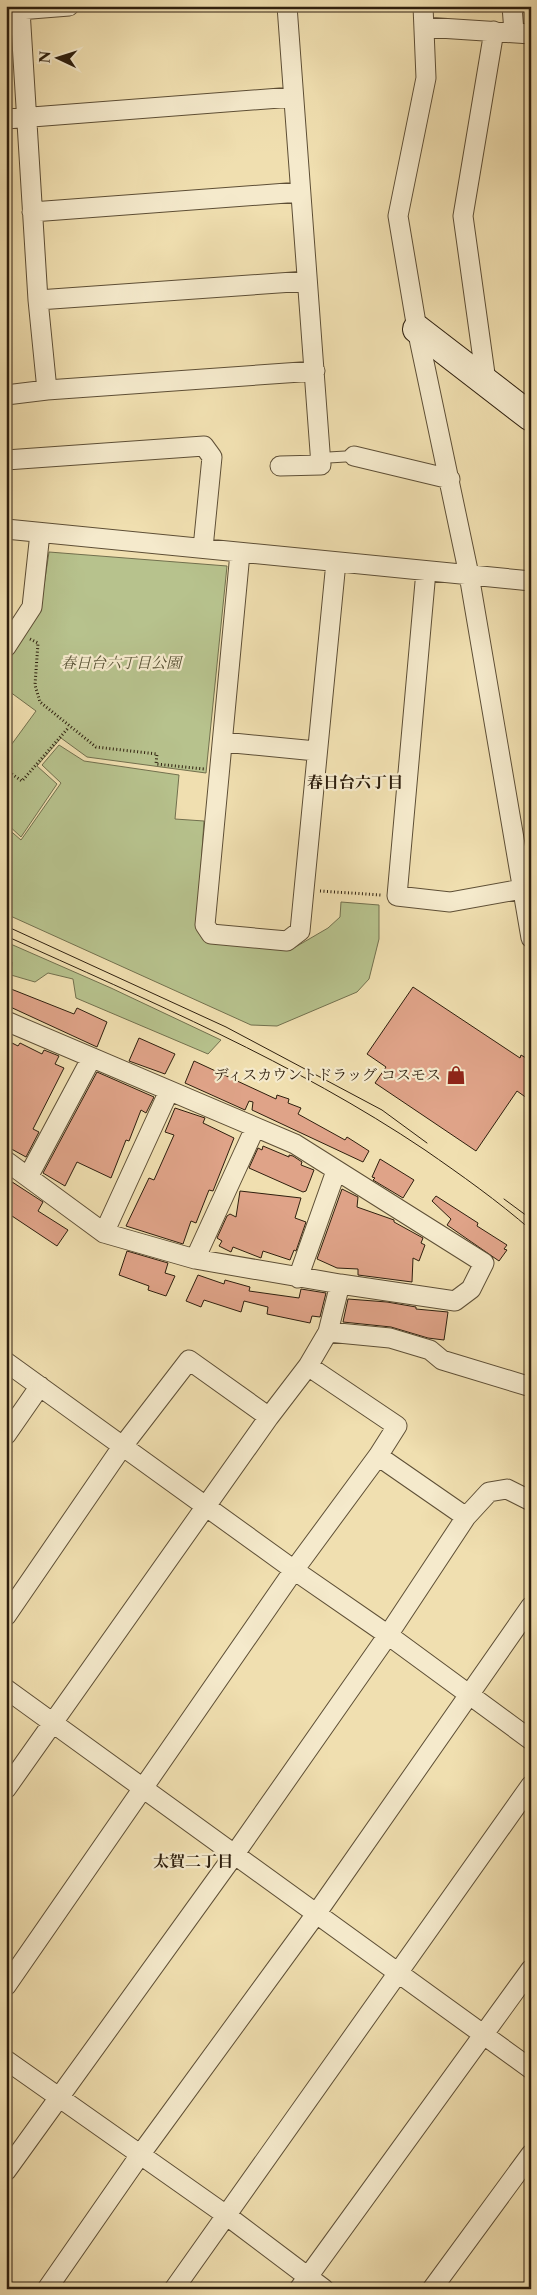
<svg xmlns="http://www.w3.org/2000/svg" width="537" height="2295" viewBox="0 0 537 2295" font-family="'Libre Caslon Text','Noto Serif JP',serif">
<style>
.green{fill:#b7c28d;stroke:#72704e}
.building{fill:#dfa388;stroke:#2e1f0e}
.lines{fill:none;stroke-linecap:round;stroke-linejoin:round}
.lane-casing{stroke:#5e4f36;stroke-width:12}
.street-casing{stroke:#5e4f36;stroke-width:21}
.secondary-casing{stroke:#2e1f0e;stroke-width:30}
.path{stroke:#2e1f0e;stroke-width:3;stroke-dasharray:1 2.5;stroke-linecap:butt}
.lane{stroke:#f5eacc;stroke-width:10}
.street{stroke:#f5eacc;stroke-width:19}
.secondary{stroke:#f5eacc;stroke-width:28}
.tram{stroke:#2e1f0e;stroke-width:1}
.labels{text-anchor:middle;stroke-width:4.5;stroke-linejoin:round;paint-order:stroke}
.park-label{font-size:15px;font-style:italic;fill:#575034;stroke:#f5eacc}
.poi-label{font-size:15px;fill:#2e1f0e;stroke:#f5eacc;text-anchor:end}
.neighbourhood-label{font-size:16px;font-weight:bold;fill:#2e1f0e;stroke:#f5eacc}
</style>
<rect width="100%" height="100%" fill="#f0dfb0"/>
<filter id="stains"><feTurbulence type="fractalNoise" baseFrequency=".004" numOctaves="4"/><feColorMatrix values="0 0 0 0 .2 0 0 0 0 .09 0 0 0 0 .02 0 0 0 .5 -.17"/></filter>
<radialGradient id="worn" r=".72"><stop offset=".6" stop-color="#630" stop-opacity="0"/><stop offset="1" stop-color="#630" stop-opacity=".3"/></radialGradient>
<path class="green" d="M 49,552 L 227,566 L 206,773 L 87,757 L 61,738 L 37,766 L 57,784 L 21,837 L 6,823 L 6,752 L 36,711 L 6,689 L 6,663 L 40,612 Z
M 59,745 L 84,761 L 179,775 L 175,819 L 204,821 L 197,925 L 292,949 L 328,928 L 340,917 L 341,902 L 379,905 L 379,939 L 369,979 L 357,992 L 277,1026 L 251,1025 L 6,914 L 6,827 L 21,840 L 61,783 L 42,765 Z
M 6,942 L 111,988 L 221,1040 L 208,1054 L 76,998 L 73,979 L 48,973 L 35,982 L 11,975 L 12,962 L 6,960 Z"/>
<path class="building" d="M 6,987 L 74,1014 L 77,1008 L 107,1022 L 97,1047 L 6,1005 Z
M 413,987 L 520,1058 L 521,1055 L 531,1061 L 531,1101 L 517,1091 L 476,1151 L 375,1083 L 386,1067 L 367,1054 Z
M 139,1038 L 175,1054 L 165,1074 L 129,1061 Z
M 12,1043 L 18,1046 L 20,1043 L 42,1054 L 44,1050 L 59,1056 L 55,1064 L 64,1068 L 33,1129 L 39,1132 L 26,1157 L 6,1146 L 6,1056 Z
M 194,1061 L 276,1099 L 277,1095 L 289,1099 L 288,1103 L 301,1108 L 298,1114 L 345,1140 L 347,1137 L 369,1151 L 363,1162 L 252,1110 L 253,1102 L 249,1101 L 245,1110 L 185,1083 Z
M 97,1072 L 154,1097 L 146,1113 L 141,1110 L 129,1141 L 126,1140 L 111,1178 L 77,1162 L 65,1186 L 43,1173 Z
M 175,1108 L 205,1118 L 203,1123 L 234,1138 L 213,1191 L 209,1190 L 196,1223 L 191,1221 L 183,1244 L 126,1226 L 149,1178 L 154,1180 L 174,1135 L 165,1132 Z
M 263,1146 L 289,1157 L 289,1155 L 293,1156 L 302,1162 L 301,1165 L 314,1170 L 306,1191 L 303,1192 L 249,1168 L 258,1148 L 262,1150 Z
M 380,1159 L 414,1180 L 403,1198 L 373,1180 L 375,1178 L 372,1177 Z
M 6,1178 L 43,1202 L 38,1211 L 68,1230 L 57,1246 L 6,1212 Z
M 342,1189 L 358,1197 L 357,1207 L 394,1220 L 394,1222 L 423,1238 L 421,1243 L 425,1245 L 419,1261 L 413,1258 L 412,1282 L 358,1275 L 358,1269 L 337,1268 L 317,1259 Z
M 240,1191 L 301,1198 L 295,1218 L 306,1222 L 296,1251 L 294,1250 L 290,1260 L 263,1251 L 261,1258 L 233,1247 L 231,1252 L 219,1246 L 222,1241 L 217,1238 L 227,1216 L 230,1214 L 236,1217 Z
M 436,1196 L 478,1223 L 477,1226 L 507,1245 L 504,1249 L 507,1250 L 499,1261 L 447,1225 L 451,1219 L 432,1201 Z
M 127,1251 L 168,1263 L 165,1273 L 175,1276 L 166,1296 L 148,1290 L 149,1286 L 119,1275 Z
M 198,1275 L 224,1284 L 225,1280 L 250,1287 L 249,1291 L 299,1298 L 301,1289 L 326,1293 L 320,1317 L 312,1316 L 310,1323 L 267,1314 L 268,1307 L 244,1301 L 241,1312 L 204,1300 L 201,1307 L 186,1301 Z
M 348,1299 L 387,1302 L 416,1307 L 416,1309 L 448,1312 L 444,1340 L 428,1338 L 391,1327 L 343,1322 Z"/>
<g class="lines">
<g class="lane-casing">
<path id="lane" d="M 320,458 L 354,456"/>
</g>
<g class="street-casing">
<path id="street" d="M 423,6 L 426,78 L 398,216 L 417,329 L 469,575 L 531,938
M 512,6 L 514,32
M 20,10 L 38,300 L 47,390
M 6,11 L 69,6
M 424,27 L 531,34
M 6,119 L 293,97
M 32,212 L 300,192
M 38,300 L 307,281
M 486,381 L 463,216 L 494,31
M 6,395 L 47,390 L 315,371
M 354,456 L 450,479
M 6,460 L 204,446 L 212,457 L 203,548
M 280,466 L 321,465 L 287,6
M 6,529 L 531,581
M 240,553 L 205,925 L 211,934 L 287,941 L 300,931 L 336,562
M 426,571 L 397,896 L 450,902 L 522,889
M 6,647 L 32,607 L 40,533
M 223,742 L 316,751
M 6,1021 L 295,1144 L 484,1263 L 471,1289 L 455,1301 L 340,1284 L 195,1259 L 104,1233 L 6,1161
M 28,1177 L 91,1059
M 104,1233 L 169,1091
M 195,1259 L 255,1128
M 298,1278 L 336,1171
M 328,1332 L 390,1338 L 430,1350 L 442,1360 L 531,1387
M 6,1362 L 294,1570 L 388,1635 L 531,1740
M 6,1435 L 40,1386
M 378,1456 L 466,1517
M 6,1616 L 122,1447 L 189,1360 L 269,1417
M 6,1689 L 531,2069
M 6,1789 L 269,1417 L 308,1366 L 328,1332 L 340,1284
M 6,1986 L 294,1570 L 378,1456 L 397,1426 L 308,1366
M 6,2060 L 226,2215 L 324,2289
M 6,2171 L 234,1855 L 388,1635 L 466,1517 L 489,1492 L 507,1489 L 531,1501
M 47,2289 L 140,2155 L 316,1914 L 531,1606
M 174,2289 L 531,1785
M 299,2289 L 531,1969
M 432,2289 L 531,2154"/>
</g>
<g class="secondary-casing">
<path id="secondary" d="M 417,329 L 531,417"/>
</g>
<path class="path" d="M 30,639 L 38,643 L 35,685 L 40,702 L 96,747 L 157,754 L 156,764 L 204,769
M 6,770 L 22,781 L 69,727
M 320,891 L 381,895"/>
<use href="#lane" class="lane"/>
<use href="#street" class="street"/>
<use href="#secondary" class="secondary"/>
<path class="tram" d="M 6,926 L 226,1027 L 382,1110 L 427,1143
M 6,936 C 149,1001 294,1062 425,1150 C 461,1175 498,1201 531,1230
M 504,1199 L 531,1219"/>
</g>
<defs>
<g id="shop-bare" transform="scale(1.5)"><path d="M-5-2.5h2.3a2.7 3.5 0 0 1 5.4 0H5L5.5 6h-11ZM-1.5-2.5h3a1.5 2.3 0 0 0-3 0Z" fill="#8f2418" stroke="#f5eacc" stroke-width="2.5" paint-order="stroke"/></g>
</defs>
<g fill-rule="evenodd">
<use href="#shop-bare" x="456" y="1075"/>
</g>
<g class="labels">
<g class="park-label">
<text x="121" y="668">春日台六丁目公園</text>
</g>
<g class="poi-label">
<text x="441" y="1080">ディスカウントドラッグ コスモス</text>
</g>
<g class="neighbourhood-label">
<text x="355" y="788">春日台六丁目</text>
<text x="193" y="1867">太賀二丁目</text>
</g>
</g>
<rect width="537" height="2295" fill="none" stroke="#f0dfb0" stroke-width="25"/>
<rect x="8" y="8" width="522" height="2280" fill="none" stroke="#2e1f0e" stroke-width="2.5"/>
<rect x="12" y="12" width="512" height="2270" fill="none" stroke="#2e1f0e"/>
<g transform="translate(58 58) rotate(274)" stroke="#f5eacc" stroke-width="4" paint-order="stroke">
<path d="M0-4L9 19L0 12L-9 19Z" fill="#2e1f0e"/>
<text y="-8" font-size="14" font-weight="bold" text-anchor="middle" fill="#2e1f0e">N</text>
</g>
<rect width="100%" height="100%" filter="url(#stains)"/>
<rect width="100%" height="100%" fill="url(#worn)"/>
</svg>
